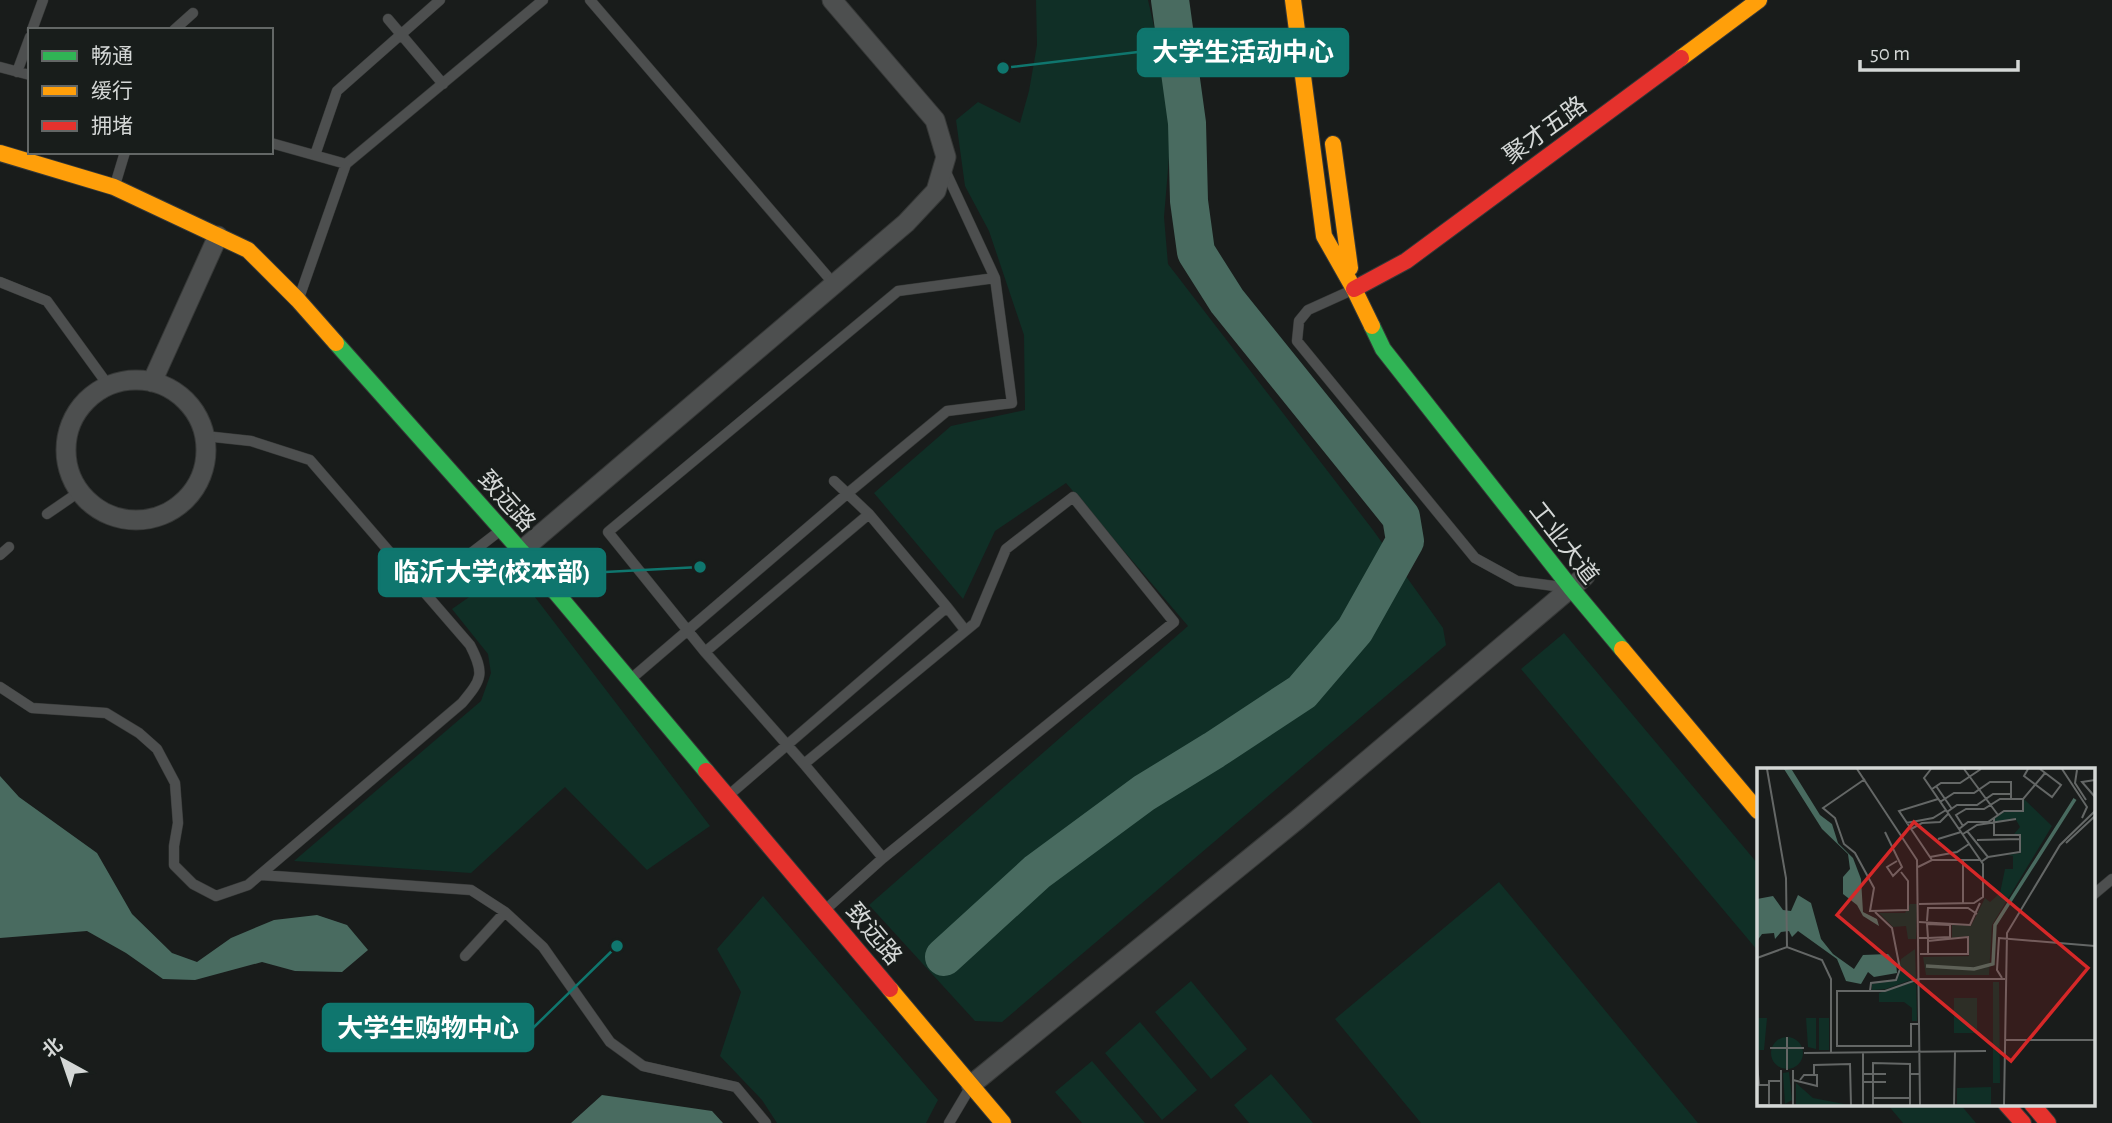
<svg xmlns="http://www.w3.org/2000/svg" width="2112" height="1123" viewBox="0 0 2112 1123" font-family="'Alegreya Sans','Noto Sans SC',sans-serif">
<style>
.green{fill:#102f26}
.water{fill:#496b60}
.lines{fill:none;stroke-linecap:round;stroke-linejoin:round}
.river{stroke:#496b60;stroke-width:38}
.lane-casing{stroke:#363837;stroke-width:11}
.street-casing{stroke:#363837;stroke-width:21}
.fast-casing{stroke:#363837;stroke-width:18}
.slow-casing{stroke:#363837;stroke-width:18}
.jam-casing{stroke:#363837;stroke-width:18}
.lane{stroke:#4d4f4f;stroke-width:10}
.street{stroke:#4d4f4f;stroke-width:19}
.fast{stroke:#30b455;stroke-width:16}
.slow{stroke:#ff9f0a;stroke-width:16}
.jam{stroke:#e5322d;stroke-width:16}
.labels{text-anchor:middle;stroke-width:5;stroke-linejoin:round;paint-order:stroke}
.street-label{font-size:24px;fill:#d4d7d6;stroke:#181d1b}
.inset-river{fill:none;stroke:#496b60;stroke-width:3.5}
.inset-road{fill:none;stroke:#646766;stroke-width:2}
.view{fill:#d62828;fill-opacity:0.15;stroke:#d62828;stroke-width:3.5}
.inset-edge{fill:none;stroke:#d4d7d6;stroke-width:3.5}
.leader{fill:none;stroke:#0f766e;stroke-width:2.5}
.callout-dot{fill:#0f766e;stroke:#181d1b;stroke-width:2.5}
.callout{fill:#0f766e;stroke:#0f766e;stroke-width:2.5}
.callout-label{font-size:26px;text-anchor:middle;font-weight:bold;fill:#fff}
</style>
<rect width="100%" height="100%" fill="#191c1b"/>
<path class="green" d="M 1036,0 L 1148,0 L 1173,110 L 1164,217 L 1168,264 L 1373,530 L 1443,628 L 1446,645 L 1002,1022 L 975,1021 L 869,905 L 1188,626 L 1066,483 L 995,531 L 963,599 L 874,493 L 951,426 L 1025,410 L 1024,335 L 989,231 L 965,186 L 956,120 L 978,102 L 1020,123 L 1029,91 L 1037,45 Z
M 512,567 L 710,826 L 647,870 L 565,787 L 471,873 L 294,861 L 481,701 L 491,673 L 488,654 L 452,609 Z
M 1564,633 L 1758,864 L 1758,951 L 1521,669 Z
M 1499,882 L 1698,1123 L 1421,1123 L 1335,1019 Z
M 763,896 L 938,1100 L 926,1123 L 777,1123 L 762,1100 L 720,1056 L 741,992 L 717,949 Z
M 1191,981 L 1247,1049 L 1211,1079 L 1155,1012 Z
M 1140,1022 L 1197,1090 L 1162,1120 L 1105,1053 Z
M 1092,1061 L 1145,1123 L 1082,1123 L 1055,1092 Z
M 1271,1074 L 1313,1123 L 1249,1123 L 1234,1105 Z
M 1887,1104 L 1960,1104 L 1976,1123 L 1903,1123 Z"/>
<path class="water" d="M 0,776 L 19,797 L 97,853 L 132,914 L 172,953 L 197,962 L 231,938 L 274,920 L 317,915 L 347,925 L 368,950 L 342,972 L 295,971 L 262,962 L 195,980 L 163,979 L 126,953 L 87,931 L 0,938 Z
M 602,1095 L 712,1111 L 723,1123 L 571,1123 Z"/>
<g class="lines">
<path class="river" d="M 944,957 L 1037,872 L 1144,793 L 1214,750 L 1302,692 L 1355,630 L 1405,541 L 1401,517 L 1227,301 L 1196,252 L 1189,201 L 1187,123 L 1170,0"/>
<g class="lane-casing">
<path id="lane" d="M 590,0 L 834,284
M 388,19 L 443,84
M 32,30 L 43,0
M 174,30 L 193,13
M 0,67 L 30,75
M 17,72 L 30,37
M 271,143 L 346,164
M 315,155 L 337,91 L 440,0
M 115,185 L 125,152
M 0,282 L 47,301 L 108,385
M 1350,291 L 1308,310 L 1299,321 L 1297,341 L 1475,558 L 1517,581 L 1562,587
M 299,298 L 346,164 L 543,0
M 834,481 L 869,514
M 47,514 L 79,492
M 0,555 L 9,547
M 423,590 L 501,530
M 947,607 L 965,630
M 705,652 L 608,532 L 898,291 L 995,278
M 632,678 L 848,493 L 947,411 L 1012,403 L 995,278 L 945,170
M 0,687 L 32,708 L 106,713 L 139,733 L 157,749 L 175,783 L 178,823 L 174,846 L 174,865 L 193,884 L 216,896 L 248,885 L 462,703 C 482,679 485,674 470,645 L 310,460 L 251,441 L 205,436
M 729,795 L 787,745 L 947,607 L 869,514 L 705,652 L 804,764
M 261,875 L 471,890 L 505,912 L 543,947 L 610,1042 L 643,1066 L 736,1087 L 766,1123
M 2093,895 L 2112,879
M 825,910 L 883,858 L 1174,622 L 1073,497 L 1006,549 L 975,623 L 804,764 L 883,858
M 465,956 L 505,912
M 949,1123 L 971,1086"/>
</g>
<g class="street-casing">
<path id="street" d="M66 450a70 70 0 1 1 140 0a70 70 0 1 1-140 0Z
M 152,382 L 218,236
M 521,551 L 906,223 L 936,191 L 946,157 L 935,120 L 832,0
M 971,1085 L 1298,819 L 1585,576"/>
</g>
<g class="fast-casing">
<path id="fast" d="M 1372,326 L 1383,349 L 1571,588 L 1622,649
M 336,343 L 521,551 L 706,771"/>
</g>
<g class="slow-casing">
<path id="slow" d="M 1293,0 L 1324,236 L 1354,289 L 1372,326
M 1681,58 L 1759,0
M 1333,144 L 1350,268
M 0,153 L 114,187 L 248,250 L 298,300 L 336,343
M 1622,649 L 1758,811
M 890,989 L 1003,1123"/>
</g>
<g class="jam-casing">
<path id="jam" d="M 1354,289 L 1406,261 L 1681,58
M 706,771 L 890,989
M 2006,1104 L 2023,1123
M 2032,1104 L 2048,1123"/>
</g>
<use href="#lane" class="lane"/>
<use href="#street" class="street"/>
<use href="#fast" class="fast"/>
<use href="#slow" class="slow"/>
<use href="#jam" class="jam"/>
</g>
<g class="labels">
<g class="street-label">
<text transform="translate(1545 130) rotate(-36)" y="8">聚才五路</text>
<text transform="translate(507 501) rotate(48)" y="8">致远路</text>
<text transform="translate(1564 543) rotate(52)" y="8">工业大道</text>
<text transform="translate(874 934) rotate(50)" y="8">致远路</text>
</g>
</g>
<g transform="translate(1757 768)">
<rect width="338" height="338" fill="#191c1b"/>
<path d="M 267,31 L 295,58 L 235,157 L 232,207 L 169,207 L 166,189 L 212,188 L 212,168 L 195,170 L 195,155 L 214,158 L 228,130 L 233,134 L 243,125 L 248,101 L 256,101 L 256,88 L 251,87 L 264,85 L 264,66 L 257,66 L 263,59 L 258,50 L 238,54 L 238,50 L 247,44 L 266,44 ZM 153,136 L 160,136 L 159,171 L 151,171 L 149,158 L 136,159 L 122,145 L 148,145 ZM 158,181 L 159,210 L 129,221 L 115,222 L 115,216 L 140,212 L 144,191 ZM 159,213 L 160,253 L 155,253 L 155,240 L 147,234 L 122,234 L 122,225 ZM 236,214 L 242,214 L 243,315 L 236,315 ZM 197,230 L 220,230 L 220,265 L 197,265 ZM 1,250 L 10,250 L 7,282 L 0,282 ZM 49,250 L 59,250 L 59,281 L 51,279 ZM 62,250 L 72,250 L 72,282 L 62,282 ZM14 285a16 16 0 1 1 32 0a16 16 0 1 1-32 0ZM 32,304 L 35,332 L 28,336 L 26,305 ZM 39,315 L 56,330 L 92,337 L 39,337 ZM 234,319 L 234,337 L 200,336 L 200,320 Z" fill="#102f26"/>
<path d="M 27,1 L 35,2 L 63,47 L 75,56 L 81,75 L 96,90 L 104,111 L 106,144 L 120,151 L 122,158 L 106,148 L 100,137 L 86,126 L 86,109 L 93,101 L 91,86 L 65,61 ZM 41,127 L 54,135 L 64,171 L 76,186 L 97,201 L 106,187 L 131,186 L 139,195 L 140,205 L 117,209 L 111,204 L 104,216 L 89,213 L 80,191 L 41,163 L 35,169 L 32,163 L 24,164 L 18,171 L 17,165 L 5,166 L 0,173 L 0,131 L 16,128 L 26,142 L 34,143 Z" fill="#496b60"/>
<path class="inset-river" d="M 169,198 L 217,201 L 236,196 L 238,157 L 318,31"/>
<path class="inset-road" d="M 10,1 L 29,110 L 30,179M 100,1 L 160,92 L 163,337M 207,1 L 241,47M 271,1 L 267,8 L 295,29 L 304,17 L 283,1M 305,1 L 330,39 L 325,50M 320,2 L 318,15 L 329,32M 108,11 L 66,40 L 78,50 L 87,76 L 98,85 L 117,120 L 113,143 L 151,142 L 151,113 L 144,104M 338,12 L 325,14 L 338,29M 179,18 L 195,41M 175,21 L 184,15 L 203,15 L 224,1M 183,34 L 197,25 L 217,25 L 233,14 L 254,14 L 254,30M 190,44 L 200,37 L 220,37 L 236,26 L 254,26M 149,55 L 176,50 L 189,42M 206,58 L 199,47 L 209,41 L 227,41 L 243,31 L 266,31M 154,61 L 165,55 L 183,54 L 191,46M 202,61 L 211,54 L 231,54 L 247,43 L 266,43 L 266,31 L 288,5M 210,63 L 231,89 L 224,94M 128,64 L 145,99 L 136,108 L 130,99 L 140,93M 206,66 L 220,57 L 259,51M 181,71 L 204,64M 220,72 L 263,71M 309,75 L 338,48M 173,89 L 200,84 L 212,76M 231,89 L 263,84 L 263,67 L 237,67 L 237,50M 175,92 L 142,43 L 181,31M 206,92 L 206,135M 161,99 L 175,92 L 223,92M 162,136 L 217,135 L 226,129 L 226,96 L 167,10 L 174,1M 170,153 L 171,140 L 211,140 L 220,146M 162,154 L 213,157 L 223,135M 162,170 L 171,170 L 193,169 L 193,157 L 170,156 L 171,170 L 171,173M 163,186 L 211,186 L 211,169 L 171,173 L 171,186M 0,190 L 30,179 L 65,192 L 74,211 L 74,285M 245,210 L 240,202 L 242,170 L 338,178M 113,223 L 114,215 L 139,212 L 143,201 L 135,160 L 118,144M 162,256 L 154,256 L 154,278 L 80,278 L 80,223 L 128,223 L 162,211 L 248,211M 30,269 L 30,302M 248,272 L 338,272M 13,280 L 47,280M 47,285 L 229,283M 106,285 L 106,337M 0,296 L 2,317 L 12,317M 36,302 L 36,337M 106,306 L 129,306M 57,307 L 57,297 L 93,296 L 94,337M 36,312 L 60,318 L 60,307 L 47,307 L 43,312M 107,314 L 129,314M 116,330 L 153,330M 0,337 L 24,337M 12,337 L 12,313 L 24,313M 24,337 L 24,302M 116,337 L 116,295 L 153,296 L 153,306 L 163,306M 153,337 L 153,306M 197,337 L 198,284M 247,337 L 250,165 L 303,77 L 338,43"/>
<path class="view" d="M 157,54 L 331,200 L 254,293 L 80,147 Z"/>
<rect width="338" height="338" class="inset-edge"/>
</g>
<path class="leader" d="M1003 68L1138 52M700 567L605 572M617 946L533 1028"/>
<g class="callout-dot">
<circle cx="1003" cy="68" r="7"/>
<circle cx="700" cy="567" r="7"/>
<circle cx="617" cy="946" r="7"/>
</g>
<g class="callout">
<rect x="1138" y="29" width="210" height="47" rx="7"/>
<rect x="379" y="549" width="226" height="47" rx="7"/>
<rect x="323" y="1004" width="210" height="47" rx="7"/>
</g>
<g class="callout-label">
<text x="1243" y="61">大学生活动中心</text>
<text x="492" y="581">临沂大学(校本部)</text>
<text x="428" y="1037">大学生购物中心</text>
</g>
<rect x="28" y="28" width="245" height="126" fill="#181d1b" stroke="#636766" stroke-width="2"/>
<rect x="42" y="51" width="35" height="10" fill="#30b455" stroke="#636766" stroke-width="2"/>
<text x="91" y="63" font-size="21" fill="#d4d7d6">畅通</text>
<rect x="42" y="86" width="35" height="10" fill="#ff9f0a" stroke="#636766" stroke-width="2"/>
<text x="91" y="98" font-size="21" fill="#d4d7d6">缓行</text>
<rect x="42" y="121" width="35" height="10" fill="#e5322d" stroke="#636766" stroke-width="2"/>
<text x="91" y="133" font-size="21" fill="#d4d7d6">拥堵</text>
<g transform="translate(63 1060) rotate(320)" stroke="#181d1b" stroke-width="5" paint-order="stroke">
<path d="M0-5L12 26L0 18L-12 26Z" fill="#d4d7d6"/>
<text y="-10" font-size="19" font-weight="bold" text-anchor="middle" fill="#d4d7d6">北</text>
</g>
<path d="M1860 60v10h158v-10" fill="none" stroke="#d4d7d6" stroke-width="3.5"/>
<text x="1870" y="60" font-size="21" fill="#d4d7d6" stroke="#181d1b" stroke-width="5" paint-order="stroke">50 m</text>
</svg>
